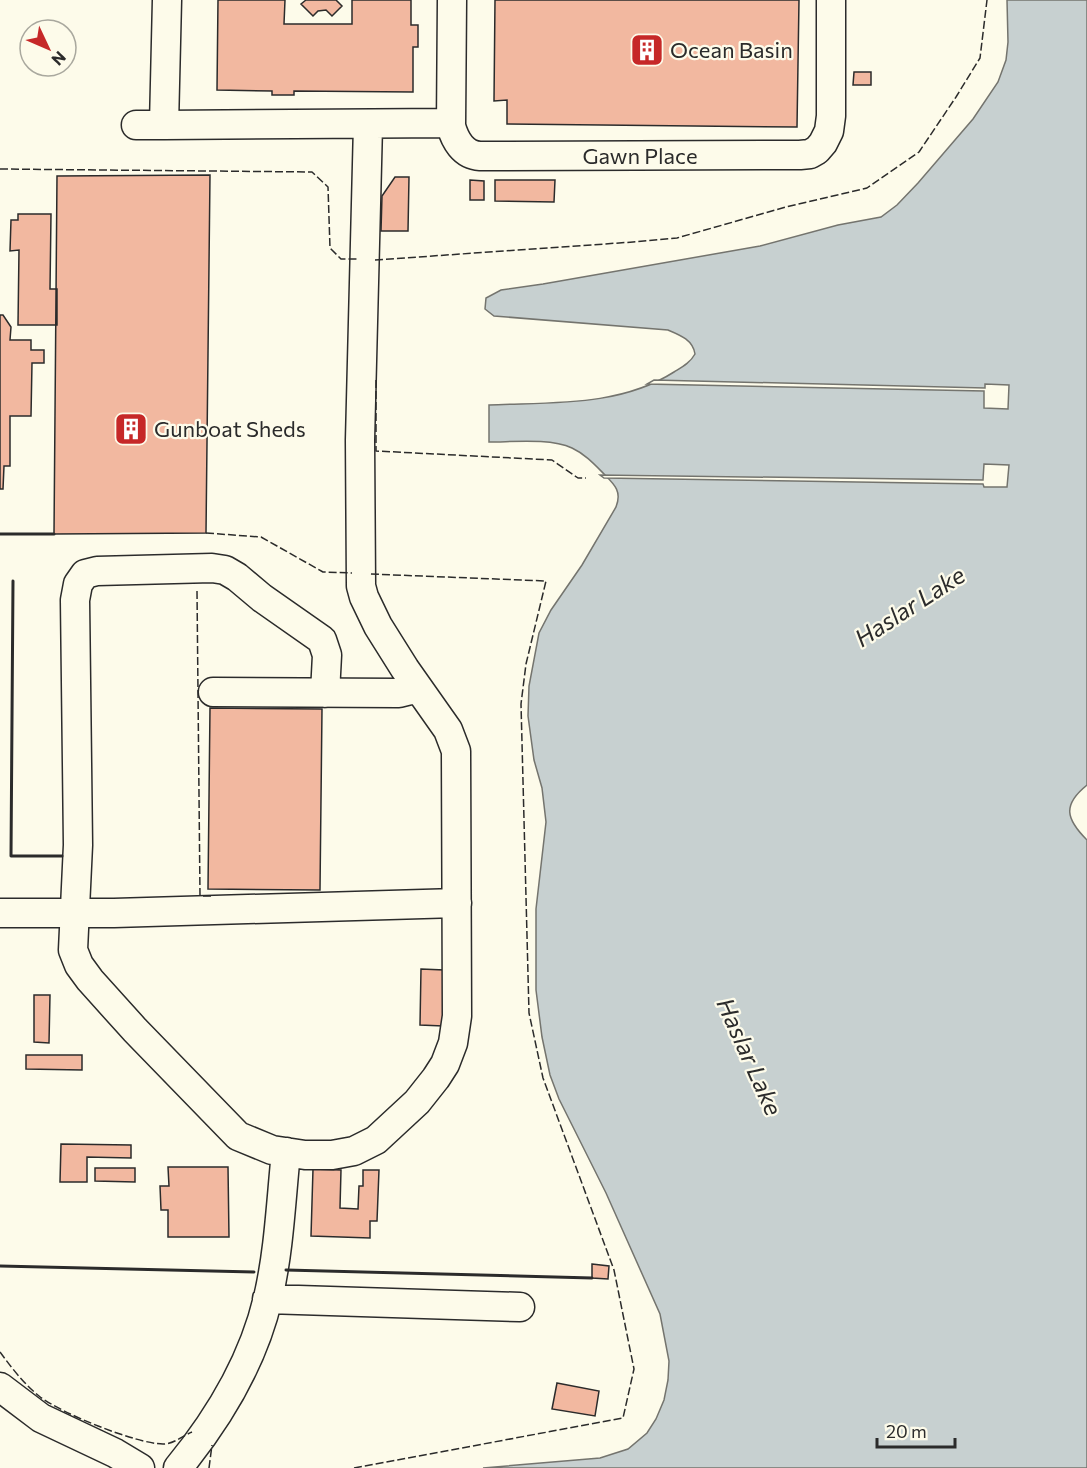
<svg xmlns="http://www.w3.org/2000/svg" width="1087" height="1468" viewBox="0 0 1087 1468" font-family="Commissioner,sans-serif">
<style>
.water{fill:#c7d0d0;stroke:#74746e;stroke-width:1.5}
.pier{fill:#fdfbea;stroke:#74746e;stroke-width:1.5}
.building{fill:#f2b8a0;stroke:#2b2b2b;stroke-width:1.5}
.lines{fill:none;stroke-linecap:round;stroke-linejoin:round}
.minor-casing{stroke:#2b2b2b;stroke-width:31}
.minor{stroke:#fdfbea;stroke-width:28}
.fence{stroke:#2b2b2b;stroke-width:1.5;stroke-dasharray:8 3;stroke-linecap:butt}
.wall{stroke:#2b2b2b;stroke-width:3}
.labels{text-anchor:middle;stroke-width:4.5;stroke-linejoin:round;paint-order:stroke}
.poi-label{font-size:22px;fill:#2b2b2b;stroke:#fdfbea;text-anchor:start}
.street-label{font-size:22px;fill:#2b2b2b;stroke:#fdfbea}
.water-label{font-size:24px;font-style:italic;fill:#2b2b2b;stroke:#fdfbea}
</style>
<rect width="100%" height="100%" fill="#fdfbea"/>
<path class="water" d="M 1007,0 L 1087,0 L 1087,785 C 1062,805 1066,819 1087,840 L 1087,1468 L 483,1468 L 600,1458 L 628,1449 L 647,1433 L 656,1419 L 664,1400 L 668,1380 L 669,1361 L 660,1314 L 606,1193 L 559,1099 L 550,1075 L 542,1037 L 536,990 L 536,909 L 546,822 L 542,788 L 534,760 L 528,716 L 529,686 L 539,633 L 551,610 L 582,565 L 616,507 C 622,492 615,485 605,475 C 595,465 585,454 572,448 C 550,438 513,442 489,442 L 489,405 C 551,402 619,407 674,372 C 682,367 690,363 695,354 C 693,340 680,335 668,330 L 494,316 L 485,309 L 486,298 L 501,290 L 543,284 L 760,246 L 838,225 L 881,217 L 897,205 L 918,183 L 973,119 L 998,82 L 1006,60 L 1008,42 Z"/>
<path class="pier" d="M 654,380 L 985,388 L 985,384 L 1009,385 L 1008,409 L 984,408 L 984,391 L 647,384 Z
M 984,464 L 1009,465 L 1007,487 L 984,487 L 983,484 L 604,478 L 600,475 L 983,480 Z"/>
<path class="building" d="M 218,0 L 285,0 L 284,24 L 352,24 L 352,0 L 411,0 L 411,25 L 418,25 L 418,47 L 413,47 L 413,92 L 294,91 L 294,95 L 272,95 L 272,91 L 217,90 Z
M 306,0 L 336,0 L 342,6 L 332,16 L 326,10 L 318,11 L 313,16 L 301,4 Z
M 495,0 L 799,0 L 797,127 L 507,124 L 507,100 L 494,101 Z
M 854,72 L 871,72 L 871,85 L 853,85 Z
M 210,175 L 206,533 L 54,534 L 57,176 Z
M 395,177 L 409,177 L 408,231 L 381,231 L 382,196 Z
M 470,180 L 484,181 L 484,200 L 470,200 Z
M 495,180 L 555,180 L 554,202 L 495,201 Z
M 18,214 L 51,214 L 50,289 L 57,289 L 57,325 L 18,325 L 19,250 L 10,251 L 11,220 L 18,220 Z
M 0,315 L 3,315 L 11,327 L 10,340 L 31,340 L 31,350 L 44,350 L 44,363 L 32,363 L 31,416 L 10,416 L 10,466 L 4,466 L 3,489 L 0,489 Z
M 210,708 L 322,709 L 320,890 L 208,889 Z
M 421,969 L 444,970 L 443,1026 L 420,1025 Z
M 34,995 L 50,995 L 49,1043 L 34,1042 Z
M 26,1055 L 82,1055 L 82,1070 L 26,1069 Z
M 61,1144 L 131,1145 L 131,1158 L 87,1157 L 87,1182 L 60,1182 Z
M 168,1167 L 228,1167 L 229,1237 L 168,1237 L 168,1210 L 161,1210 L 160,1186 L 169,1186 Z
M 95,1168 L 135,1168 L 135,1182 L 95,1181 Z
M 313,1169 L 341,1170 L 340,1208 L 358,1209 L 359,1186 L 363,1186 L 363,1170 L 379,1170 L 377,1221 L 370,1221 L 370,1238 L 311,1236 Z
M 592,1264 L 609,1266 L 608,1279 L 592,1278 Z
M 557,1383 L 599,1391 L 595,1416 L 552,1409 Z"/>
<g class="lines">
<g class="minor-casing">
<path id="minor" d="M 167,0 L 164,125 L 451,123
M 452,0 L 451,126 C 455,140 463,155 480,156 L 800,155 L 810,154 L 817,150 L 823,143 L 829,131 L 831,116 L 831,0
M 136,125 L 164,125
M 213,692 L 399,693 L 407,691 L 416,685
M 325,693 L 327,655 L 322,640 L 262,598 L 237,577 L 225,570 L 212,568 L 97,571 L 85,574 L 78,584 L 75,600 L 78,845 L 73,950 L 79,965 L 90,980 L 135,1030 L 238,1136 L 272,1150 L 305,1155 L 332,1155 L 354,1151 L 376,1140 L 417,1102 L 436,1078 L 445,1064 L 453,1043 L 457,1016 L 456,751 L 448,730 L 405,669 L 378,626 L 364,597 L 361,586 L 360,440 L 368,125
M 0,913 L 114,913 L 457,903
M 267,1299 L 520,1307
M 0,1387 L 41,1418 L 115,1453 L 140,1468
M 178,1468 C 219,1418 253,1362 268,1298 C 279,1251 281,1201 286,1152"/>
</g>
<use href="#minor" class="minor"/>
<path class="fence" d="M 0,169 L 312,172 L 328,187 L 330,248 L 341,259 L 357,259
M 375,260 L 633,242 L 677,238 L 786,207 L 867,188 L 919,152 L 956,97 L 980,58 L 987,0
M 376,380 L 376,451 L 552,460 L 578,478 L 586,478
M 206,533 L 261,537 L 323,572 L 352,573
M 197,591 L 200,896 L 214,896
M 0,1352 C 11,1367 24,1384 39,1396 C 60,1413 137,1444 163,1444 C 174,1444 182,1436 192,1432
M 209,1468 L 212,1445
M 354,1468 L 623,1418 L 634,1369 L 614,1270 L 543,1078 L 529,1013 L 521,704 L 526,664 L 546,581 L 370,574"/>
<path class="wall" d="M 0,534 L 54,534
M 13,581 L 11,856 L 62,856
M 0,1266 L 254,1272
M 286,1270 L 592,1278"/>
</g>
<defs>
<g id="building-square" transform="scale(1.725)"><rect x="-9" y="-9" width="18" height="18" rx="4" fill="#c62828" stroke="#fdfbea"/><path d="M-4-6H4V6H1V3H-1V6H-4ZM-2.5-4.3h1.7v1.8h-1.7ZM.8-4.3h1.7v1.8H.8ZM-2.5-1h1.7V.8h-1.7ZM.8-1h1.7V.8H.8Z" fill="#fff"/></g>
</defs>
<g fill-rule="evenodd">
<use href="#building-square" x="647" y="50"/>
<use href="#building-square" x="131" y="429"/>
</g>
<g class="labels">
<g class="poi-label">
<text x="670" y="58">Ocean Basin</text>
<text x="154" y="437">Gunboat Sheds</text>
</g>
<g class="street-label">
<text x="640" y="164">Gawn Place</text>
</g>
<g class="water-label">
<text transform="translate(910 607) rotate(-33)" y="8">Haslar Lake</text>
<text transform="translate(749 1057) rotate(66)" y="8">Haslar Lake</text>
</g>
</g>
<g transform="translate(48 48) rotate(134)"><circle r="28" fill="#fdfbea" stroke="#a9a89e" stroke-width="1.5"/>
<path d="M0-4.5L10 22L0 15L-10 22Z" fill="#c62828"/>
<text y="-9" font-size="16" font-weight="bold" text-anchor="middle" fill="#2b2b2b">N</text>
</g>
<path d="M877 1438v9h78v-9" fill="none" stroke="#2b2b2b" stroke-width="3"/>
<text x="886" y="1438" font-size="18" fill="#2b2b2b" stroke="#fdfbea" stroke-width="4.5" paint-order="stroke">20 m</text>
</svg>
